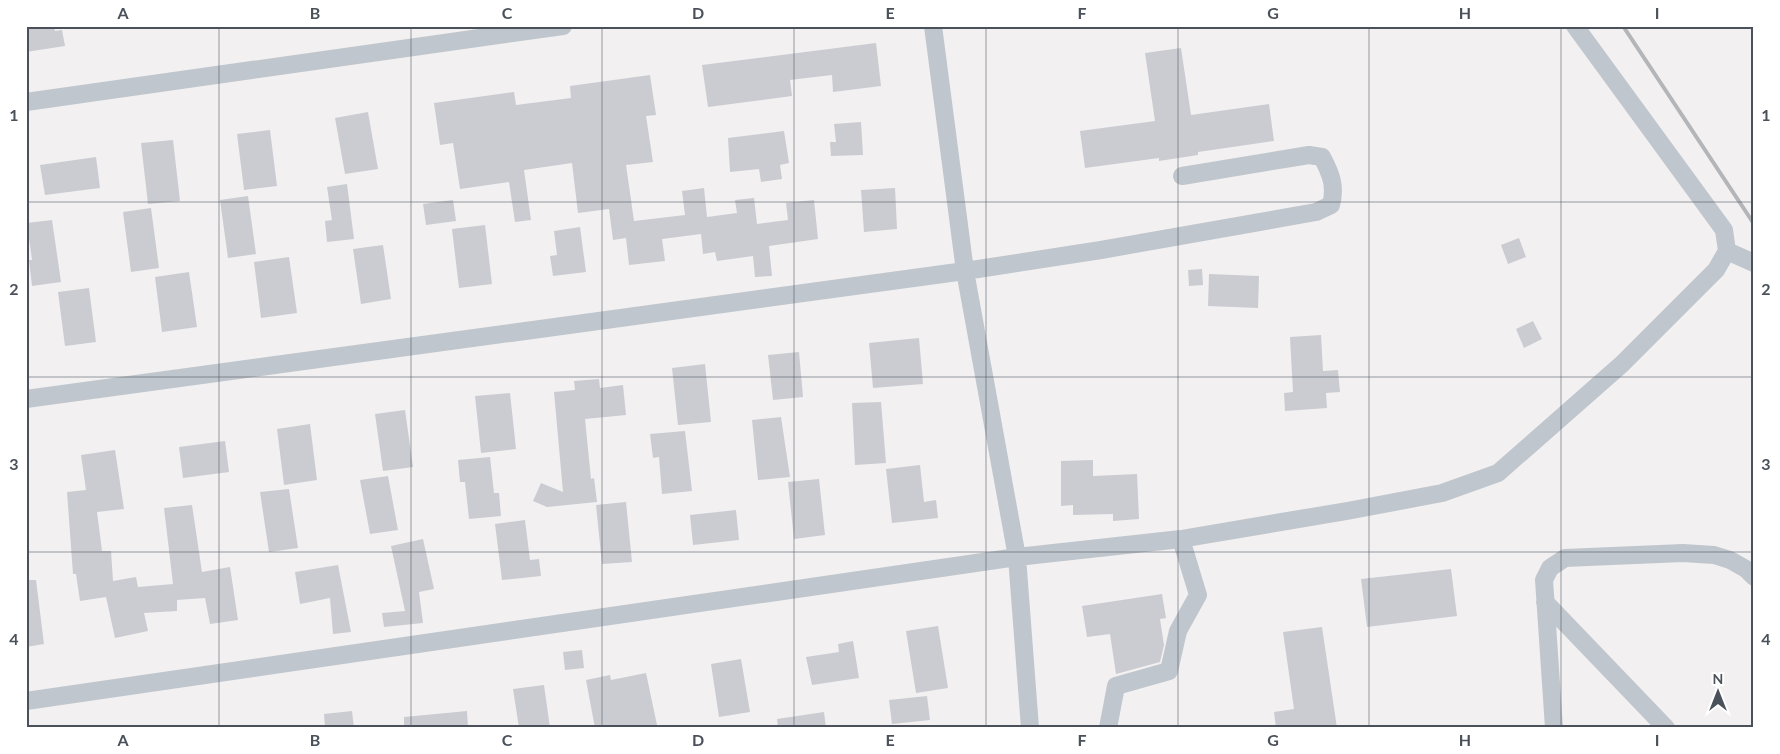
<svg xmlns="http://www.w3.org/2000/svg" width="1780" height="754" viewBox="0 0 1780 754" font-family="Lato,sans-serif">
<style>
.building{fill:#cbccd2}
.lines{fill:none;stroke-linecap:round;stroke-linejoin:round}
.minor{stroke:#c0c6cd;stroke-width:18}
.rail{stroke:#b3b5b9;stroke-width:4}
.grid{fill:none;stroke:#4a515b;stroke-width:1;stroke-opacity:0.55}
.neatline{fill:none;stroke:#4a515b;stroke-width:2}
.grid-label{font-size:16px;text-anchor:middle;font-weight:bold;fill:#4a515b}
</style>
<rect width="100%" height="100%" fill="#f2f0f0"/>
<path class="building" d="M 26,26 L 54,26 L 55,31 L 62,30 L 65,46 L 26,52 Z
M 876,43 L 881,86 L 833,92 L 832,75 L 790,80 L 792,96 L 708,107 L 702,65 Z
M 1181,48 L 1191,115 L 1269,104 L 1274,141 L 1198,152 L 1198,155 L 1159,161 L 1159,158 L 1085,168 L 1080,131 L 1155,121 L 1145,53 Z
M 650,75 L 656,115 L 646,116 L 653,162 L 626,165 L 634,221 L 685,215 L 682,191 L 704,188 L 707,217 L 737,213 L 735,200 L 754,198 L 757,224 L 788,220 L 786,203 L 814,200 L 818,239 L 769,246 L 772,276 L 755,277 L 753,256 L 717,261 L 715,252 L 703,254 L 701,234 L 662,239 L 665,261 L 629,265 L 626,238 L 613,240 L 609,209 L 578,213 L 572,163 L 524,170 L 531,220 L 515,222 L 509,182 L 460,189 L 453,143 L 440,145 L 434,103 L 514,92 L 516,105 L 571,98 L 570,86 Z
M 368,112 L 378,169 L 345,174 L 335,118 Z
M 861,122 L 863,155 L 831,156 L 830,142 L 836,142 L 834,124 Z
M 270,130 L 277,186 L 244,190 L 237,134 Z
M 784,131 L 789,163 L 780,165 L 782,179 L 761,182 L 759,169 L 730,172 L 728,138 Z
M 173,140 L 180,201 L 148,204 L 141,143 Z
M 96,157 L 100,188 L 45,195 L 40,165 Z
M 347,184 L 354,239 L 327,242 L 325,221 L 332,220 L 327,187 Z
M 895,188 L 897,229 L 864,232 L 861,190 Z
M 248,196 L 256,254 L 228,258 L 220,200 Z
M 453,200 L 456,221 L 426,225 L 423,204 Z
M 151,208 L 159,268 L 131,272 L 123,212 Z
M 52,220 L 61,282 L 32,286 L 29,260 L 32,260 L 27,223 Z
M 485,225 L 492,284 L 459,288 L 452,229 Z
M 580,227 L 586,272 L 553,276 L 550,256 L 557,255 L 554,231 Z
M 1519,238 L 1526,257 L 1508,264 L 1501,245 Z
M 383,245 L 391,299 L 361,304 L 353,249 Z
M 289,257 L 297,313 L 261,318 L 254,262 Z
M 1202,269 L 1203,285 L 1189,286 L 1188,270 Z
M 189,272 L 197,327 L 162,332 L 155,277 Z
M 1209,274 L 1259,276 L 1258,308 L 1208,306 Z
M 89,288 L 96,342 L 65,346 L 58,292 Z
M 1533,321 L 1542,339 L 1524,348 L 1516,329 Z
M 1321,335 L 1323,371 L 1338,370 L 1340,392 L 1326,393 L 1327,408 L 1285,411 L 1284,393 L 1293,392 L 1290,337 Z
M 919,338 L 923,384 L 873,388 L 869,343 Z
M 799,352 L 803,397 L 773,400 L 768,355 Z
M 705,364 L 711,422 L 678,425 L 672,368 Z
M 599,379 L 600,388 L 623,385 L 626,415 L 585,419 L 591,479 L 594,478 L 597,502 L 547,507 L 533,501 L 541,483 L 563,492 L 554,392 L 575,390 L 574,381 Z
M 510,393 L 516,449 L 481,453 L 475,396 Z
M 881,402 L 886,463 L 855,465 L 852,403 Z
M 405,410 L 413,467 L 383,471 L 375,414 Z
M 781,417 L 790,477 L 758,480 L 752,420 Z
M 310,424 L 317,480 L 284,485 L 277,429 Z
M 685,431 L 692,491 L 662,494 L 659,457 L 653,458 L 650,434 Z
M 225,441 L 229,472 L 183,478 L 179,447 Z
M 115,450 L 124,509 L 97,512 L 102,551 L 111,551 L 113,581 L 136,577 L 138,587 L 173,584 L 164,508 L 192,505 L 202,572 L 230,567 L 238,620 L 210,624 L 205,598 L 177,600 L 177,611 L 144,613 L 148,631 L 115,638 L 106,597 L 80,601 L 76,574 L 73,574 L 67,492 L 86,490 L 81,455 Z
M 490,457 L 494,493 L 499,493 L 501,516 L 469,519 L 465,482 L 460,482 L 458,460 Z
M 1093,460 L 1093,476 L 1137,474 L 1139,519 L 1113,521 L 1113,514 L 1073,515 L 1073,505 L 1061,506 L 1061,461 Z
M 920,465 L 924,502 L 936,500 L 938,518 L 892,523 L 886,469 Z
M 388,476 L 398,530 L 370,534 L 360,480 Z
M 819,479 L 825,535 L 794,539 L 788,482 Z
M 289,489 L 298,548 L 269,552 L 260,492 Z
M 626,502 L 632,562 L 602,564 L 596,505 Z
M 736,510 L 739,540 L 693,545 L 690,515 Z
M 525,520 L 530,560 L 539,559 L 541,576 L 502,580 L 495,524 Z
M 423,539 L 434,589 L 419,592 L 423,623 L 384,627 L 382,613 L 405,611 L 391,546 Z
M 338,565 L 351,632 L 333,634 L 330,598 L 300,604 L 295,572 Z
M 1451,569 L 1457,616 L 1367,627 L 1361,579 Z
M 26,580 L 36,580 L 44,644 L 26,647 Z
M 1162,594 L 1166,618 L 1160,619 L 1164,645 L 1160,662 L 1116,674 L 1110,634 L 1087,637 L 1082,606 Z
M 938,626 L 948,688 L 916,693 L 906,631 Z
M 1322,627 L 1337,728 L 1276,728 L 1274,712 L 1294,709 L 1283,632 Z
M 853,641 L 859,678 L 812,685 L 806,657 L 839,652 L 838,644 Z
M 582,650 L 584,668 L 565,670 L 563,652 Z
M 741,659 L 750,712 L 719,717 L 711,664 Z
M 646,673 L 657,725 L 643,728 L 595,728 L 586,680 L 610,675 L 611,680 Z
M 544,685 L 550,728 L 519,728 L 513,689 Z
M 927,696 L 930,720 L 892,724 L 889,700 Z
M 352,711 L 354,728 L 325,728 L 324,714 Z
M 467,711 L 468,728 L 404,728 L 404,717 Z
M 824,712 L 826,728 L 778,728 L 777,719 Z"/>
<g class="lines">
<path class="minor" d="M 933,26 L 965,271 L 1017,557 L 1030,728
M 26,102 L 563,26
M 1727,251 L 1754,263
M 26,399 L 965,271 L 1101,250 L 1316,212 L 1331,205 C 1336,186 1331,174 1322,157 L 1309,155 L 1182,176
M 1545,602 L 1666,728
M 26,701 L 1017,557 L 1181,539 L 1347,511 L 1442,493 L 1498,473 L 1622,364 L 1716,270 L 1727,251 L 1724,230 L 1575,26
M 1108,728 L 1116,686 L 1169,671 L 1178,631 L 1198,595 L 1181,539
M 1554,728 L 1544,580 L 1550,568 L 1565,558 L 1683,553 L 1714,555 L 1730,560 L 1746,569 L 1754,577"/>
<path class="rail" d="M 1623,26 L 1754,224"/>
</g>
<path class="grid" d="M 219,26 L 219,728M 411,26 L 411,728M 602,26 L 602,728M 794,26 L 794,728M 986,26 L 986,728M 1178,26 L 1178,728M 1369,26 L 1369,728M 1561,26 L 1561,728M 26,202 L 1754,202M 26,377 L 1754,377M 26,552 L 1754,552"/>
<rect width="1780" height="754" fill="none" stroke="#ffffff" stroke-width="55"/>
<g transform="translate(1718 692)" stroke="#ffffff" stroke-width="4" paint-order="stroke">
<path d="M0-4L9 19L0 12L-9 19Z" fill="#4a515b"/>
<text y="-8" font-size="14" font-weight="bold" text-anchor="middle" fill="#4a515b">N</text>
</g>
<rect x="28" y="28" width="1724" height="698" class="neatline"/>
<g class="grid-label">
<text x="123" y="19">A</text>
<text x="315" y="19">B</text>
<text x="507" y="19">C</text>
<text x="698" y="19">D</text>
<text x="890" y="19">E</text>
<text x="1082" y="19">F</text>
<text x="1273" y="19">G</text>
<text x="1465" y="19">H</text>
<text x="1657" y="19">I</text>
<text x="14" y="121">1</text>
<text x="1766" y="121">1</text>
<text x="14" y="295">2</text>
<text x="1766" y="295">2</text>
<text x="14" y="470">3</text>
<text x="1766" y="470">3</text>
<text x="14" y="645">4</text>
<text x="1766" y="645">4</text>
<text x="123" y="746">A</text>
<text x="315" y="746">B</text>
<text x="507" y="746">C</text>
<text x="698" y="746">D</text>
<text x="890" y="746">E</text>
<text x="1082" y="746">F</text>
<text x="1273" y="746">G</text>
<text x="1465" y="746">H</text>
<text x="1657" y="746">I</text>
</g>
</svg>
